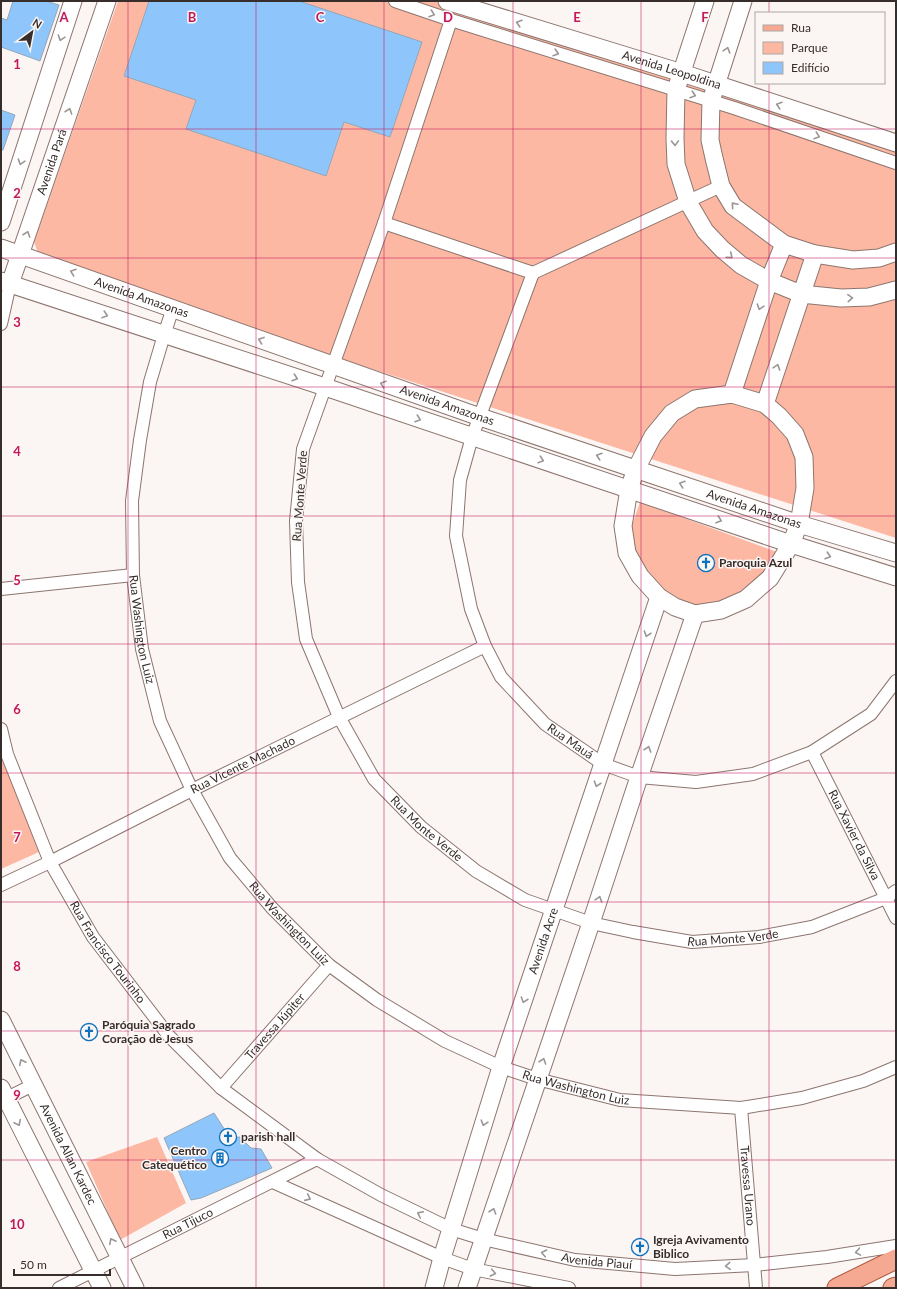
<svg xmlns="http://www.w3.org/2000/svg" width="897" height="1289" viewBox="0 0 897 1289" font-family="Lato,sans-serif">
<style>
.green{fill:#fdb8a3}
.building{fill:#8ec6fc;stroke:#95a6b7}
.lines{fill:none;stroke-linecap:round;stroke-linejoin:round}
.street-casing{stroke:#8d756e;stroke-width:14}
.secondary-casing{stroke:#8d756e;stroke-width:19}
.primary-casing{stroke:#ae593e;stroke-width:21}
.street{stroke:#fff;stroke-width:12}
.secondary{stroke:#fff;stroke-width:17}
.primary{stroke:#f5a992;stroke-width:19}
.oneway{stroke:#9b9694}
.grid{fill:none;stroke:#c2185b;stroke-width:1;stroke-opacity:0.55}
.labels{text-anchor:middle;stroke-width:3;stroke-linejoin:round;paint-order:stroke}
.street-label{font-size:12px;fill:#372d2a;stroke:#fbf6f4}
.poi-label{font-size:12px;font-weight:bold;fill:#372d2a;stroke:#fbf6f4;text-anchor:start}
.grid-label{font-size:13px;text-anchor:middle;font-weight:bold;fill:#c2185b;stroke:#fbf6f4;stroke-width:3;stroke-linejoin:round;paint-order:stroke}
</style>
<rect width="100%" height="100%" fill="#fbf6f4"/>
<path class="green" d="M 118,1 L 466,1 L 896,143 L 896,538 L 174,305 L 38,253 L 34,242 Z
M 640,502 L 777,552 L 767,571 L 743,594 L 720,605 L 695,607 L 661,593 L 631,551 L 631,528 Z
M 1,748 L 39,852 L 1,869 Z
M 157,1137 L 186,1203 L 120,1240 L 86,1162 Z"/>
<path class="building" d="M 13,1 L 46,1 L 59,5 L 40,61 L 1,47 L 1,18 L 7,20 Z
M 149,1 L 299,1 L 422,42 L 390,137 L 344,122 L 326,176 L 186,129 L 196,100 L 124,76 Z
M 1,110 L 15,115 L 3,150 L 1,150 Z
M 214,1113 L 230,1138 L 240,1137 L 251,1148 L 261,1149 L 272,1168 L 201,1198 L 191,1200 L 164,1138 Z"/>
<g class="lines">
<g class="street-casing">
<g id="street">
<path d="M 395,1 L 451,20 L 734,108 L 896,163"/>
<path id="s1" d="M 451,20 L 384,223 L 303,449 L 296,521 L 298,582 L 306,639 L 339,717 L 374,779 L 421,827 L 476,871 L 525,900 L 591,923 L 633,932 L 692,942 L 759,937 L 812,927 L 886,898 L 896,891"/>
<path id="s2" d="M 384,223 L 533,273 L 472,437 L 460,480 L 456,536 L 471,609 L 485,646 L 501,677 L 545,724 L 603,764 L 639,777 L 696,782 L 753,774 L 812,752 L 871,714 L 896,681"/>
<path d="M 533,273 L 721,186"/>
<path id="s3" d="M 173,308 L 164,335 L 150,382 L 140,440 L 132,501 L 133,575 L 142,649 L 160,721 L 192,790 L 230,858 L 272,908 L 329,965 L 377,1000 L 445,1041 L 501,1067 L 537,1079 L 620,1100 L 741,1108 L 802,1098 L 863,1081 L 896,1067"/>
<path d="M 1,324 L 10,284"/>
<path d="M 1,589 L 133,575"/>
<path id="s4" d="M 1,729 L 7,754 L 50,862 L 93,937 L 169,1036 L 221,1088 L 317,1159 L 381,1195 L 451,1229 L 483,1239 L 575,1260 L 675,1269 L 754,1265 L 827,1257 L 896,1246"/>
<path id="s5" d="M 812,752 L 896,918"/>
<path id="s6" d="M 1,885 L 50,862 L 192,790 L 485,646"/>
<path id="s7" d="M 221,1088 L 329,965"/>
<path d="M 1,1101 L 33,1085"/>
<path id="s8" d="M 741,1108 L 756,1288"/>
<path d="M 273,1182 L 442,1258 L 473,1269 L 569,1288"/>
<path id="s9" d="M 59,1288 L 317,1159"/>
</g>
</g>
<g class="secondary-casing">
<g id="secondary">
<path id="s10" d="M 447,1 L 682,73 L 896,143"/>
<path d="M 705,1 L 676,90 L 675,138 L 676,164 L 688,202 L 705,231 L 722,249 L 741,265 L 769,281 L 801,294 L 841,298 L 869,297 L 896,290"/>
<path d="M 743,1 L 711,101 L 710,140 L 714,158 L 721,186 L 733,206 L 784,244 L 815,254 L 853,260 L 879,258 L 896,252"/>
<path d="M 1,222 L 73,1"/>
<path id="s11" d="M 1,248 L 480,417 L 799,524 L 896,553"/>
<path d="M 1,281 L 325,387 L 791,544 L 896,577"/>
<path id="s12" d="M 10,284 L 107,1"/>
<path d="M 732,394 L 765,404 L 779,416 L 795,434 L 804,457 L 805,488 L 799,524 L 791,544 L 770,578 L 746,599 L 721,610 L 695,614 L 675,607 L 659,597 L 640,576 L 627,553 L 623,526 L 629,489 L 636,469 L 653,436 L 672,413 L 695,399 Z"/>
<path d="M 732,394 L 769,281 L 784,244"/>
<path d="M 765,404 L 815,254"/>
<path id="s13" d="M 1,1020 L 135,1288"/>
<path d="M 1,1088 L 102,1288"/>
<path id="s14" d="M 434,1288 L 442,1258 L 501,1067 L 659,597"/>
<path d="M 467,1288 L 591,923 L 639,777 L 695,614"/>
</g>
</g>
<g class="primary-casing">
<path id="primary" d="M 837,1288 L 896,1259
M 893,1288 L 896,1287"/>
</g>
<use href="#street" class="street"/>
<use href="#secondary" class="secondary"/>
<use href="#primary" class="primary"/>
</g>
<defs><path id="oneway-chevron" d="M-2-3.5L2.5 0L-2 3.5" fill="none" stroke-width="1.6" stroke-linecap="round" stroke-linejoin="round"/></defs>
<g class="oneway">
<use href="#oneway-chevron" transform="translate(432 14) rotate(19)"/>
<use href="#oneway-chevron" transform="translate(519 23) rotate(-163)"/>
<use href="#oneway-chevron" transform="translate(61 38) rotate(108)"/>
<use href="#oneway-chevron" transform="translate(727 50) rotate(-72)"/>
<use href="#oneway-chevron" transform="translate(556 53) rotate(17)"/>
<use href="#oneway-chevron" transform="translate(693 95) rotate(18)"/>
<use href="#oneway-chevron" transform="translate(779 105) rotate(-162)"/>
<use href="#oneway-chevron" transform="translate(69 111) rotate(-71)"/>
<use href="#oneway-chevron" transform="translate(817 136) rotate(19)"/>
<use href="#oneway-chevron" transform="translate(675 143) rotate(88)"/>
<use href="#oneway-chevron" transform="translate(21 162) rotate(108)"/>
<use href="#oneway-chevron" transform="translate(734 205) rotate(-131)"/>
<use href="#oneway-chevron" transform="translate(27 234) rotate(-71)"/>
<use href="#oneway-chevron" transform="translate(730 256) rotate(40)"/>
<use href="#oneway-chevron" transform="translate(73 272) rotate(-161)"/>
<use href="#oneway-chevron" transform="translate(850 298) rotate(-3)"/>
<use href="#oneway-chevron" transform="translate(760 307) rotate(108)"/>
<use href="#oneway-chevron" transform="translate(105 315) rotate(18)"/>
<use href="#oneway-chevron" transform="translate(261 340) rotate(-160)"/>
<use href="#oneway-chevron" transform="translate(777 367) rotate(-72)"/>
<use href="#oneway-chevron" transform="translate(295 378) rotate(18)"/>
<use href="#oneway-chevron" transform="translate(383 384) rotate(-161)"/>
<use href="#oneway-chevron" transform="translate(418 419) rotate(19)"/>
<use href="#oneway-chevron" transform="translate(599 456) rotate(-162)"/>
<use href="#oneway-chevron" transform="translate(541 460) rotate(18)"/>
<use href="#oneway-chevron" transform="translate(682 484) rotate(-161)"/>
<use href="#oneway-chevron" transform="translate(719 520) rotate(19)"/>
<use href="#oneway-chevron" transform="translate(828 556) rotate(18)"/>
<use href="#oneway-chevron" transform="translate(647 634) rotate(109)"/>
<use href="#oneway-chevron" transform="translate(648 749) rotate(-71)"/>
<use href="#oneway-chevron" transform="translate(597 784) rotate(109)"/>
<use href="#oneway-chevron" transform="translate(599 899) rotate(-72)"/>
<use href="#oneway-chevron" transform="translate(524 1000) rotate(109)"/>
<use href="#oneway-chevron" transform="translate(543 1061) rotate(-71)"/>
<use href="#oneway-chevron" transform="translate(22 1062) rotate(-117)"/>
<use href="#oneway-chevron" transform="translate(18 1123) rotate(63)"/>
<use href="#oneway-chevron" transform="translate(484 1123) rotate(107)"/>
<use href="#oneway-chevron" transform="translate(308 1198) rotate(24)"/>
<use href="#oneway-chevron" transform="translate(493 1211) rotate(-71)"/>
<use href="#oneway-chevron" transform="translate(420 1214) rotate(-154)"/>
<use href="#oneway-chevron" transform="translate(112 1241) rotate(-117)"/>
<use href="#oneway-chevron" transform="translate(858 1252) rotate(170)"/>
<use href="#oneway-chevron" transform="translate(544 1253) rotate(-168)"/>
<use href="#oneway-chevron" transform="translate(728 1266) rotate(177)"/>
<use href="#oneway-chevron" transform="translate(493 1273) rotate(11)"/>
</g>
<path class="grid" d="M 128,1 L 128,1288M 256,1 L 256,1288M 384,1 L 384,1288M 513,1 L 513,1288M 641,1 L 641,1288M 769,1 L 769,13M 769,83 L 769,1288M 1,129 L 896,129M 1,258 L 896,258M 1,387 L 896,387M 1,516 L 896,516M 1,644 L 896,644M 1,773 L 896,773M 1,902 L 896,902M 1,1031 L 896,1031M 1,1160 L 896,1160"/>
<defs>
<g id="church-ring" transform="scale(0.9)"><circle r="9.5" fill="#fbf6f4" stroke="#0e72be" stroke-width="1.5"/><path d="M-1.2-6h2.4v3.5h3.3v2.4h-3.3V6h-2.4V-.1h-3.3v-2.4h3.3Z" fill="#0e72be"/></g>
<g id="building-ring" transform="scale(0.9)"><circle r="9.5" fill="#fbf6f4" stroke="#0e72be" stroke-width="1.5"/><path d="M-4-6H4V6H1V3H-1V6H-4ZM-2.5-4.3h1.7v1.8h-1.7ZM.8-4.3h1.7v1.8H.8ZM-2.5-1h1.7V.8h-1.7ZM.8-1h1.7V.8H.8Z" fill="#0e72be"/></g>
</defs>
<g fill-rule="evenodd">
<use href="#church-ring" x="706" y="563"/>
<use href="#church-ring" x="89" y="1032"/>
<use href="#church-ring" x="228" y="1137"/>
<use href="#building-ring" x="220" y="1158"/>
<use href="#church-ring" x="640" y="1247"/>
</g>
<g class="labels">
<g class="street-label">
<text dy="4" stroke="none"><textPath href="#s10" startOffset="235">Avenida Leopoldina</textPath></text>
<text dy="4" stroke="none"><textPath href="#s12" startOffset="129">Avenida Pará</textPath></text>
<text dy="4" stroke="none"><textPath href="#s11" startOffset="149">Avenida Amazonas</textPath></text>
<text dy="4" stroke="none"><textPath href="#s11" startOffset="473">Avenida Amazonas</textPath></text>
<text transform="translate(300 496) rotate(-86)" y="4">Rua Monte Verde</text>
<text dy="4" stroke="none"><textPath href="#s11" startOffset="797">Avenida Amazonas</textPath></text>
<text dy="4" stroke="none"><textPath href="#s3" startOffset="327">Rua Washington Luiz</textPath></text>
<text dy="4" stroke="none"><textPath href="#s2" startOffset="677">Rua Mauá</textPath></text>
<text dy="4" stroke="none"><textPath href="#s6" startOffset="270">Rua Vicente Machado</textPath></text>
<text dy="4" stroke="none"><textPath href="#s1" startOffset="873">Rua Monte Verde</textPath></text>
<text dy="4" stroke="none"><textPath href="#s5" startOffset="93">Rua Xavier da Silva</textPath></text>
<text dy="4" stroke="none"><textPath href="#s3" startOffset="663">Rua Washington Luiz</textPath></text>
<text dy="4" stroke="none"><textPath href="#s1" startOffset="1209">Rua Monte Verde</textPath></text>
<text dy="4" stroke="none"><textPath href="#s14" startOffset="364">Avenida Acre</textPath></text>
<text dy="4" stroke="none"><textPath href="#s4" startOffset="249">Rua Francisco Tourinho</textPath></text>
<text dy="4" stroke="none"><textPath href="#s7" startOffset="82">Travessa Júpiter</textPath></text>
<text dy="4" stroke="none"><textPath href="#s3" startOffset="999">Rua Washington Luiz</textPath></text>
<text dy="4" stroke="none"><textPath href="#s13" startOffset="150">Avenida Allan Kardec</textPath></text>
<text dy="4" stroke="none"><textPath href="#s8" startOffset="78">Travessa Urano</textPath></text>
<text dy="4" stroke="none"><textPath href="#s9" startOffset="144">Rua Tijuco</textPath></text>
<text dy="4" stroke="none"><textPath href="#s4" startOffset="847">Avenida Piauí</textPath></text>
</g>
<g class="poi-label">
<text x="719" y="567">Paroquia Azul</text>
<text x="102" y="1029">Paróquia Sagrado<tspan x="102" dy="14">Coração de Jesus</tspan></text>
<text x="241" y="1141">parish hall</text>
<text x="207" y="1155" text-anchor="end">Centro<tspan x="207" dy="14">Catequético</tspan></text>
<text x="653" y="1244">Igreja Avivamento<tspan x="653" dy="14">Biblico</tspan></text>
</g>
</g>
<g class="grid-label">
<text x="64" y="22">A</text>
<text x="192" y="22">B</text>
<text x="320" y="22">C</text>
<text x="448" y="22">D</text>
<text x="577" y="22">E</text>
<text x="705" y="22">F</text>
<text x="17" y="69">1</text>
<text x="17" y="198">2</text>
<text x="17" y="327">3</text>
<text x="17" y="456">4</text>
<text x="17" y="585">5</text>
<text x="17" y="714">6</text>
<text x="17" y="842">7</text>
<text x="17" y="971">8</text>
<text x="17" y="1100">9</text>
<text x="17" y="1229">10</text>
</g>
<rect width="897" height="1289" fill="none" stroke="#372d2a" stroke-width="4"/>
<rect x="755" y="12" width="130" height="72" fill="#fbf6f4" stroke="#ada6a3"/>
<rect x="763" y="25" width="20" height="6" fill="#f5a992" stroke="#ada6a3"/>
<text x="791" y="32" font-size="12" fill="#372d2a">Rua</text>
<rect x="763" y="42" width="20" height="12" fill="#fdb8a3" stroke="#ada6a3"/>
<text x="791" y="52" font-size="12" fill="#372d2a">Parque</text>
<rect x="763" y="62" width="20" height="12" fill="#8ec6fc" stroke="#ada6a3"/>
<text x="791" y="72" font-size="12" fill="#372d2a">Edifício</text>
<g transform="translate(32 32) rotate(32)" stroke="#fbf6f4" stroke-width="3" paint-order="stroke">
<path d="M0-3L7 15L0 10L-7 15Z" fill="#372d2a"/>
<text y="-6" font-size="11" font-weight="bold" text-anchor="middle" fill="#372d2a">N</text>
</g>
<path d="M14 1269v6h96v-6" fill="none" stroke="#372d2a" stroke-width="2"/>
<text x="20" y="1269" font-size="12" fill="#372d2a" stroke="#fbf6f4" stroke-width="3" paint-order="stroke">50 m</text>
</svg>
